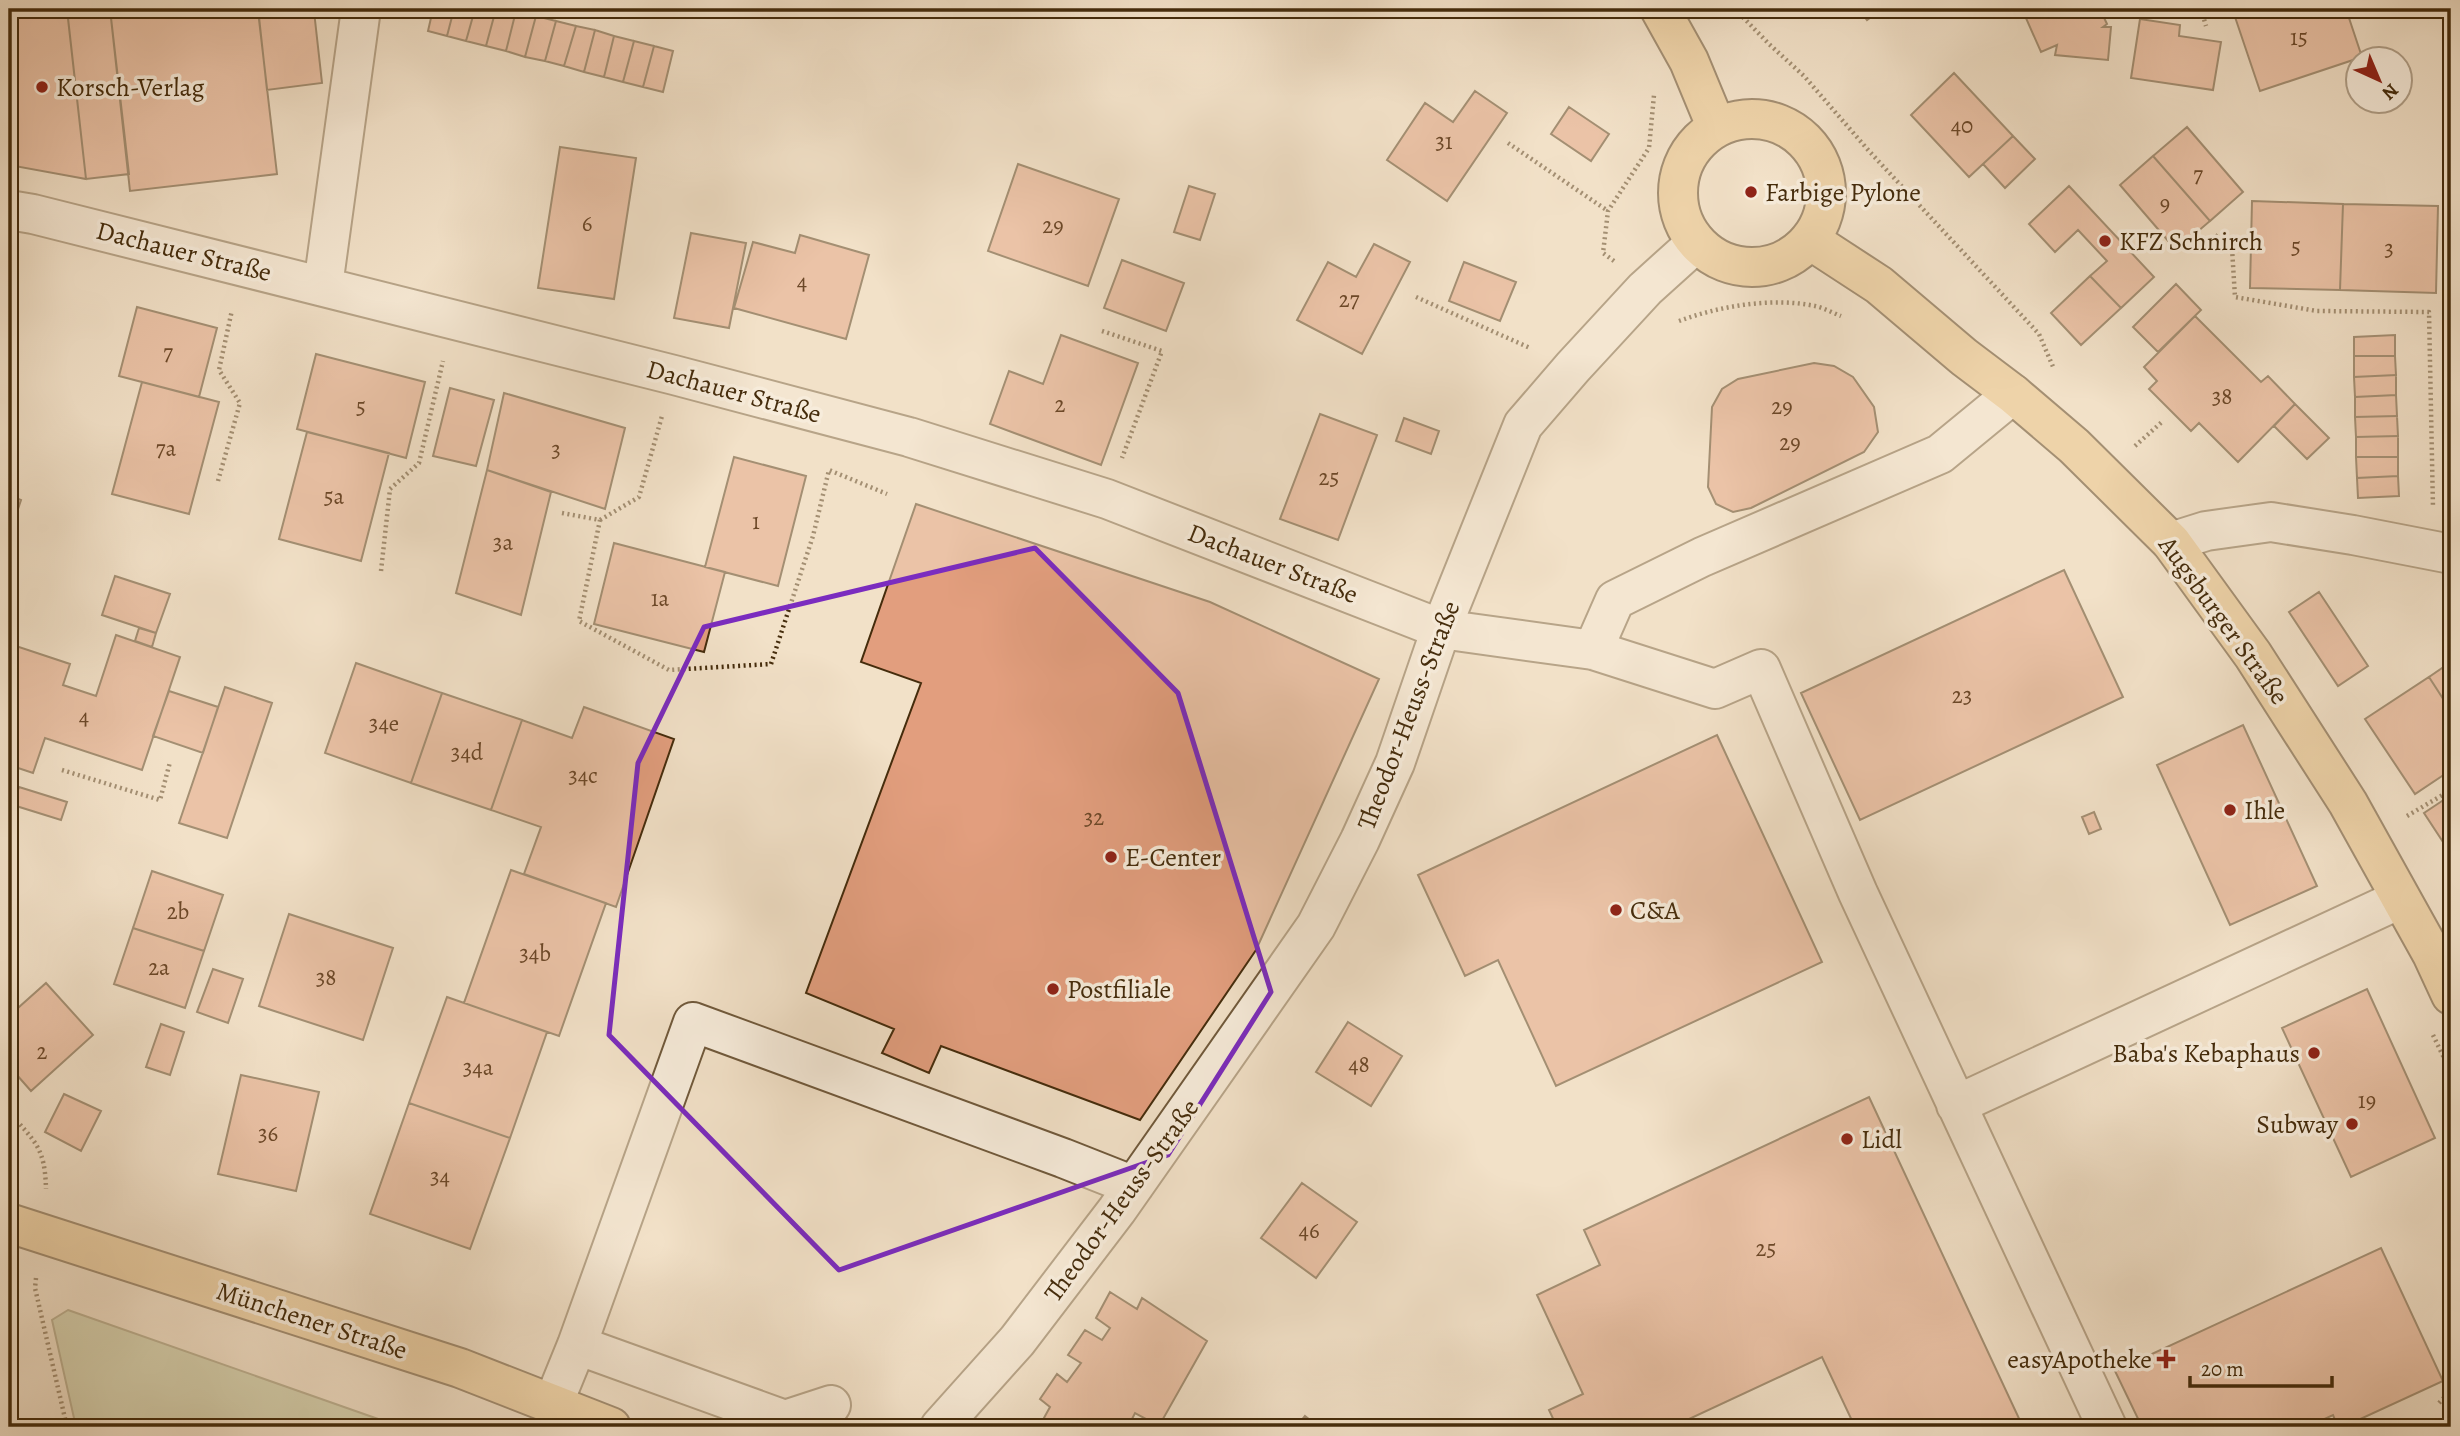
<svg xmlns="http://www.w3.org/2000/svg" width="2460" height="1436" viewBox="0 0 2460 1436" font-family="Alegreya,serif">
<style>
.green{fill:#b8c398;stroke:#7e7852;stroke-width:2}
.building{fill:#e29e7e;stroke:#452c0c;stroke-width:2}
.lines{fill:none;stroke-linecap:round;stroke-linejoin:round}
.minor-casing{stroke:#70593b;stroke-width:42}
.major-casing{stroke:#452c0c;stroke-width:42}
.path{stroke:#452c0c;stroke-width:4.5;stroke-dasharray:2 3.5;stroke-linecap:butt}
.minor{stroke:#f7ecdb;stroke-width:38}
.major{stroke:#e9c084;stroke-width:38}
.marked{fill:none;stroke:#7b2cbf;stroke-width:5;stroke-linejoin:round}
.poi-dot{fill:#8f2418;stroke:#f7ecdb;stroke-width:2.5}
.labels{text-anchor:middle;stroke-width:7;stroke-linejoin:round;paint-order:stroke}
.number-label{font-size:23px;fill:#6c4828}
.poi-label{font-size:26px;fill:#452c0c;stroke:#f7ecdb;text-anchor:start}
.street-label{font-size:26px;fill:#452c0c;stroke:#f7ecdb}
</style>
<rect width="100%" height="100%" fill="#f2e1c8"/>
<filter id="stains"><feTurbulence type="fractalNoise" baseFrequency=".00286" numOctaves="4"/><feColorMatrix values="0 0 0 0 .2 0 0 0 0 .09 0 0 0 0 .02 0 0 0 .5 -.17"/></filter>
<radialGradient id="worn" r=".72"><stop offset=".6" stop-color="#630" stop-opacity="0"/><stop offset="1" stop-color="#630" stop-opacity=".3"/></radialGradient>
<path class="green" d="M 68,1310 L 401,1427 L 76,1427 L 52,1320 Z"/>
<path class="building" d="M 9,9 L 67,9 L 86,179 L 9,165 Z
M 79,9 L 110,9 L 129,174 L 86,179 L 67,10 Z
M 110,9 L 207,9 L 208,16 L 258,11 L 277,174 L 130,191 Z
M 207,9 L 334,9 L 259,17 L 258,11 L 208,16 Z
M 433,9 L 454,9 L 447,36 L 428,31 Z
M 454,9 L 475,9 L 466,41 L 447,36 Z
M 475,9 L 496,9 L 486,46 L 466,41 Z
M 496,9 L 516,11 L 506,51 L 486,46 Z
M 1859,9 L 1882,9 L 1867,20 Z
M 2022,9 L 2100,9 L 2107,24 L 2103,27 L 2111,27 L 2108,60 L 2055,55 L 2057,45 L 2041,52 Z
M 2261,9 L 2346,9 L 2362,57 L 2260,91 L 2235,17 Z
M 314,11 L 322,83 L 267,90 L 259,17 Z
M 516,11 L 536,16 L 525,57 L 506,51 Z
M 536,16 L 556,21 L 545,61 L 525,57 Z
M 2140,19 L 2180,25 L 2179,36 L 2221,42 L 2213,90 L 2131,78 Z
M 556,21 L 576,26 L 564,66 L 545,61 Z
M 576,26 L 595,30 L 584,72 L 564,66 Z
M 595,30 L 614,36 L 604,77 L 584,72 Z
M 614,36 L 634,41 L 623,82 L 604,77 Z
M 634,41 L 654,46 L 643,87 L 623,82 Z
M 654,46 L 673,51 L 663,92 L 643,87 Z
M 1954,73 L 2013,136 L 1969,177 L 1911,115 Z
M 1475,91 L 1507,113 L 1447,201 L 1387,160 L 1425,103 L 1453,122 Z
M 1569,107 L 1609,134 L 1591,161 L 1551,134 Z
M 2187,127 L 2243,192 L 2210,221 L 2153,156 Z
M 2013,136 L 2035,159 L 2005,188 L 1983,164 Z
M 560,147 L 636,158 L 614,299 L 538,288 Z
M 2153,156 L 2210,221 L 2176,250 L 2120,185 Z
M 1018,164 L 1119,199 L 1088,286 L 988,251 Z
M 1189,186 L 1215,194 L 1200,240 L 1174,232 Z
M 2069,186 L 2154,277 L 2121,308 L 2090,276 L 2107,261 L 2078,230 L 2055,252 L 2029,224 Z
M 2252,201 L 2343,204 L 2340,290 L 2250,288 Z
M 2343,204 L 2438,206 L 2436,293 L 2340,290 Z
M 691,233 L 746,243 L 729,328 L 674,318 Z
M 800,235 L 869,255 L 846,339 L 734,308 L 753,242 L 795,253 Z
M 1374,244 L 1410,262 L 1362,354 L 1297,320 L 1328,262 L 1356,277 Z
M 1122,260 L 1184,283 L 1166,331 L 1104,308 Z
M 1464,262 L 1516,282 L 1500,321 L 1449,301 Z
M 2090,276 L 2121,308 L 2081,345 L 2051,313 Z
M 2176,284 L 2201,310 L 2158,352 L 2133,327 Z
M 137,307 L 217,328 L 199,397 L 119,376 Z
M 2443,314 L 2451,314 L 2451,334 L 2444,334 Z
M 2195,316 L 2261,382 L 2268,376 L 2295,404 L 2238,462 L 2199,423 L 2191,431 L 2149,389 L 2157,381 L 2144,367 Z
M 2444,334 L 2451,334 L 2451,354 L 2444,354 Z
M 1061,335 L 1138,363 L 1101,465 L 990,424 L 1009,371 L 1043,384 Z
M 2395,335 L 2395,356 L 2354,356 L 2354,337 Z
M 316,354 L 425,382 L 406,458 L 297,429 Z
M 2444,354 L 2451,354 L 2451,374 L 2444,375 Z
M 2354,356 L 2395,356 L 2396,375 L 2354,377 Z
M 1814,363 L 1834,366 L 1853,377 L 1874,407 L 1878,432 L 1864,452 L 1751,508 L 1733,512 L 1716,504 L 1708,487 L 1712,407 L 1722,389 L 1738,379 Z
M 2451,374 L 2451,395 L 2445,395 L 2444,375 Z
M 2396,375 L 2396,395 L 2355,397 L 2354,377 Z
M 142,382 L 219,402 L 189,514 L 112,494 Z
M 450,388 L 494,400 L 476,466 L 433,456 Z
M 504,393 L 625,428 L 605,509 L 487,470 Z
M 2396,395 L 2397,416 L 2355,417 L 2355,397 Z
M 2445,395 L 2451,395 L 2451,415 L 2445,415 Z
M 2295,404 L 2329,438 L 2307,459 L 2274,426 Z
M 1320,414 L 1377,435 L 1338,540 L 1280,519 Z
M 2397,416 L 2398,436 L 2356,437 L 2355,417 Z
M 1404,418 L 1439,431 L 1431,454 L 1396,441 Z
M 307,432 L 389,453 L 361,561 L 279,539 Z
M 2398,436 L 2398,457 L 2356,457 L 2356,437 Z
M 734,457 L 806,476 L 778,586 L 705,567 Z
M 2356,457 L 2398,457 L 2398,476 L 2357,478 Z
M 487,470 L 551,492 L 521,615 L 456,593 Z
M 2398,476 L 2399,496 L 2358,498 L 2357,478 Z
M 9,495 L 21,500 L 12,527 L 9,526 Z
M 916,504 L 1210,602 L 1379,679 L 1256,950 L 1140,1120 L 941,1046 L 929,1073 L 882,1053 L 894,1029 L 806,993 L 921,683 L 861,662 Z
M 614,543 L 725,572 L 704,652 L 594,624 Z
M 2064,570 L 2123,697 L 1860,820 L 1801,693 Z
M 115,576 L 170,594 L 156,633 L 102,615 Z
M 2319,592 L 2368,666 L 2338,686 L 2289,612 Z
M 139,628 L 156,633 L 152,647 L 135,641 Z
M 116,635 L 180,657 L 142,770 L 45,738 L 33,773 L 9,765 L 9,658 L 13,645 L 70,664 L 63,685 L 96,696 Z
M 2451,662 L 2451,711 L 2429,677 Z
M 356,663 L 442,693 L 411,783 L 325,753 Z
M 2429,677 L 2451,711 L 2451,770 L 2415,794 L 2365,719 Z
M 225,687 L 272,703 L 227,838 L 179,823 Z
M 169,691 L 218,707 L 203,753 L 153,736 Z
M 442,693 L 522,720 L 491,810 L 411,783 Z
M 584,707 L 674,739 L 616,907 L 524,874 L 541,827 L 491,810 L 522,720 L 572,738 Z
M 2243,725 L 2317,886 L 2230,925 L 2157,765 Z
M 1717,735 L 1822,962 L 1556,1086 L 1498,960 L 1465,976 L 1418,875 Z
M 19,787 L 67,802 L 61,820 L 13,805 Z
M 2451,795 L 2451,845 L 2447,848 L 2424,813 Z
M 2094,812 L 2101,829 L 2089,834 L 2082,817 Z
M 511,870 L 606,903 L 559,1036 L 464,1003 Z
M 152,871 L 223,895 L 204,951 L 133,928 Z
M 289,914 L 393,948 L 363,1040 L 259,1006 Z
M 133,928 L 204,951 L 185,1008 L 114,984 Z
M 213,969 L 243,979 L 228,1023 L 197,1012 Z
M 46,983 L 93,1035 L 31,1091 L 9,1066 L 9,1016 Z
M 2367,989 L 2435,1138 L 2351,1177 L 2282,1028 Z
M 447,997 L 547,1032 L 510,1138 L 409,1103 Z
M 1348,1022 L 1402,1056 L 1371,1106 L 1316,1072 Z
M 161,1024 L 184,1032 L 170,1075 L 146,1067 Z
M 241,1075 L 319,1092 L 296,1191 L 218,1174 Z
M 64,1094 L 101,1111 L 81,1151 L 45,1132 Z
M 1869,1097 L 2023,1427 L 1855,1427 L 1822,1357 L 1672,1427 L 1557,1427 L 1549,1410 L 1583,1394 L 1537,1295 L 1600,1265 L 1584,1230 Z
M 409,1103 L 510,1138 L 470,1249 L 370,1214 Z
M 1302,1183 L 1357,1222 L 1316,1278 L 1261,1238 Z
M 2381,1248 L 2443,1381 L 2343,1427 L 2338,1427 L 2333,1415 L 2307,1427 L 2142,1427 L 2115,1371 Z
M 1110,1292 L 1137,1309 L 1142,1298 L 1207,1341 L 1159,1426 L 1135,1413 L 1128,1427 L 1039,1427 L 1050,1407 L 1040,1399 L 1057,1374 L 1067,1382 L 1081,1363 L 1068,1355 L 1085,1330 L 1102,1340 L 1110,1328 L 1096,1318 Z
M 1305,1416 L 1319,1427 L 1296,1427 Z"/>
<g class="lines">
<g class="minor-casing">
<path id="minor" d="M 9,210 L 33,214 L 674,375 L 909,437 L 1107,499 L 1441,629 L 1593,650 L 1715,689 L 1761,669 L 1858,893 L 2107,1427
M 323,286 L 361,9
M 2171,542 L 2206,531 L 2271,522 L 2353,535 L 2451,554
M 1593,650 L 1615,600 L 1702,557 L 1940,454 L 2013,394
M 1956,1105 L 2400,899
M 577,1345 L 785,1420 L 831,1405
M 553,1404 L 577,1345 L 693,1022 L 1063,1158 L 1134,1186
M 940,1427 L 1017,1341 L 1117,1210 L 1316,926 L 1360,840 L 1395,763 L 1441,629 L 1523,425 L 1573,367 L 1645,289 L 1696,243"/>
</g>
<g class="major-casing">
<path id="major" d="M 1660,9 L 1689,61 L 1716,126
M1678 193a74 74 0 1 1 148 0a74 74 0 1 1-148 0Z
M 1810,240 L 1879,285 L 1964,357 L 2013,394 L 2074,446 L 2171,542 L 2253,655 L 2348,803 L 2432,954 L 2451,995
M 9,1223 L 460,1368 L 611,1427"/>
</g>
<path class="path" d="M 1735,9 L 1769,44 L 1804,76 L 1869,151 L 2039,334 L 2054,369
M 2201,9 L 2206,26
M 1508,143 L 1608,211
M 2215,235 L 2232,248 L 2235,297 L 2317,311 L 2429,312 L 2433,508
M 1614,261 L 1603,253 L 1608,211 L 1649,148 L 1654,95
M 1416,297 L 1530,348
M 1679,321 C 1720,306 1772,297 1815,306 C 1824,308 1833,313 1841,316
M 1102,331 L 1162,351 L 1122,458
M 2135,446 L 2163,421
M 218,481 L 240,403 L 219,370 L 232,310
M 562,513 L 600,520 L 579,621 L 669,670 L 771,664 L 813,536 L 829,470 L 887,494
M 600,520 L 639,497 L 662,416
M 381,571 L 390,489 L 419,463 L 443,361
M 62,770 L 160,800 L 170,762
M 2407,816 L 2451,790
M 2433,1035 L 2444,1058 L 2451,1083
M 9,1112 C 35,1142 45,1147 46,1189
M 36,1278 L 35,1288 L 67,1427
M 2439,1403 L 2451,1390"/>
<use href="#minor" class="minor"/>
<use href="#major" class="major"/>
</g>
<path d="M0 0H2460V1436H0ZM 1035,548 L 1178,693 L 1271,992 L 1168,1155 L 839,1270 L 609,1035 L 638,763 L 704,627 Z" fill="#f2e1c8" fill-opacity=".55" fill-rule="evenodd"/>
<path class="marked" d="M 1035,548 L 1178,693 L 1271,992 L 1168,1155 L 839,1270 L 609,1035 L 638,763 L 704,627 Z"/>
<g class="poi-dot">
<circle cx="42" cy="87" r="7"/>
<circle cx="1751" cy="192" r="7"/>
<circle cx="2105" cy="241" r="7"/>
<circle cx="2230" cy="810" r="7"/>
<circle cx="1111" cy="857" r="7"/>
<circle cx="1616" cy="910" r="7"/>
<circle cx="1053" cy="989" r="7"/>
<circle cx="2314" cy="1053" r="7"/>
<circle cx="2352" cy="1124" r="7"/>
<circle cx="1847" cy="1139" r="7"/>
<path d="M2162.5 1348.5h7v7h7v7h-7v7h-7v-7h-7v-7h7z"/>
</g>
<g class="labels">
<g class="number-label">
<text x="2299" y="45">15</text>
<text x="1962" y="133">40</text>
<text x="1444" y="149">31</text>
<text x="2198" y="182">7</text>
<text x="2165" y="211">9</text>
<text x="587" y="231">6</text>
<text x="1053" y="233">29</text>
<text x="2296" y="254">5</text>
<text x="2389" y="256">3</text>
<text x="802" y="289">4</text>
<text x="1349" y="307">27</text>
<text x="168" y="360">7</text>
<text x="2222" y="404">38</text>
<text x="1060" y="412">2</text>
<text x="361" y="414">5</text>
<text x="1782" y="414">29</text>
<text x="1790" y="450">29</text>
<text x="166" y="456">7a</text>
<text x="556" y="457">3</text>
<text x="1329" y="485">25</text>
<text x="334" y="504">5a</text>
<text x="756" y="529">1</text>
<text x="503" y="550">3a</text>
<text x="660" y="606">1a</text>
<text x="1962" y="703">23</text>
<text x="84" y="724">4</text>
<text x="384" y="731">34e</text>
<text x="467" y="760">34d</text>
<text x="583" y="783">34c</text>
<text x="1094" y="825">32</text>
<text x="178" y="919">2b</text>
<text x="535" y="961">34b</text>
<text x="159" y="975">2a</text>
<text x="326" y="985">38</text>
<text x="42" y="1059">2</text>
<text x="1359" y="1072">48</text>
<text x="478" y="1075">34a</text>
<text x="2367" y="1108">19</text>
<text x="268" y="1141">36</text>
<text x="440" y="1184">34</text>
<text x="1309" y="1238">46</text>
<text x="1766" y="1256">25</text>
</g>
<g class="poi-label">
<text x="56" y="96">Korsch-Verlag</text>
<text x="1765" y="201">Farbige Pylone</text>
<text x="2119" y="250">KFZ Schnirch</text>
<text x="2244" y="819">Ihle</text>
<text x="1125" y="866">E-Center</text>
<text x="1630" y="919">C&amp;A</text>
<text x="1067" y="998">Postfiliale</text>
<text x="2300" y="1062" text-anchor="end">Baba's Kebaphaus</text>
<text x="2338" y="1133" text-anchor="end">Subway</text>
<text x="1861" y="1148">Lidl</text>
<text x="2152" y="1368" text-anchor="end">easyApotheke</text>
</g>
<g class="street-label">
<text transform="translate(184 251) rotate(14)" y="9">Dachauer Straße</text>
<text transform="translate(734 391) rotate(15)" y="9">Dachauer Straße</text>
<text transform="translate(1273 563) rotate(21)" y="9">Dachauer Straße</text>
<text transform="translate(2224 620) rotate(54)" y="9">Augsburger Straße</text>
<text transform="translate(1408 715) rotate(-69)" y="9">Theodor-Heuss-Straße</text>
<text transform="translate(1121 1200) rotate(-54)" y="9">Theodor-Heuss-Straße</text>
<text transform="translate(312 1320) rotate(18)" y="9">Münchener Straße</text>
</g>
</g>
<rect width="2460" height="1436" fill="none" stroke="#f2e1c8" stroke-width="35"/>
<rect x="10" y="10" width="2439" height="1415" fill="none" stroke="#452c0c" stroke-width="3.5"/>
<rect x="18" y="18" width="2425" height="1401" fill="none" stroke="#452c0c" stroke-width="2"/>
<g transform="translate(2379 80) rotate(136)"><circle r="33" fill="#f7ecdb" stroke="#b09f88" stroke-width="2"/>
<path d="M0-5L12 26L0 18L-12 26Z" fill="#8f2418"/>
<text y="-10" font-size="19" font-weight="bold" text-anchor="middle" fill="#452c0c">N</text>
</g>
<path d="M2190 1376v10h142v-10" fill="none" stroke="#452c0c" stroke-width="3.5"/>
<text x="2201" y="1376" font-size="21" fill="#452c0c" stroke="#f7ecdb" stroke-width="5" paint-order="stroke">20 m</text>
<rect width="100%" height="100%" filter="url(#stains)"/>
<rect width="100%" height="100%" fill="url(#worn)"/>
</svg>
